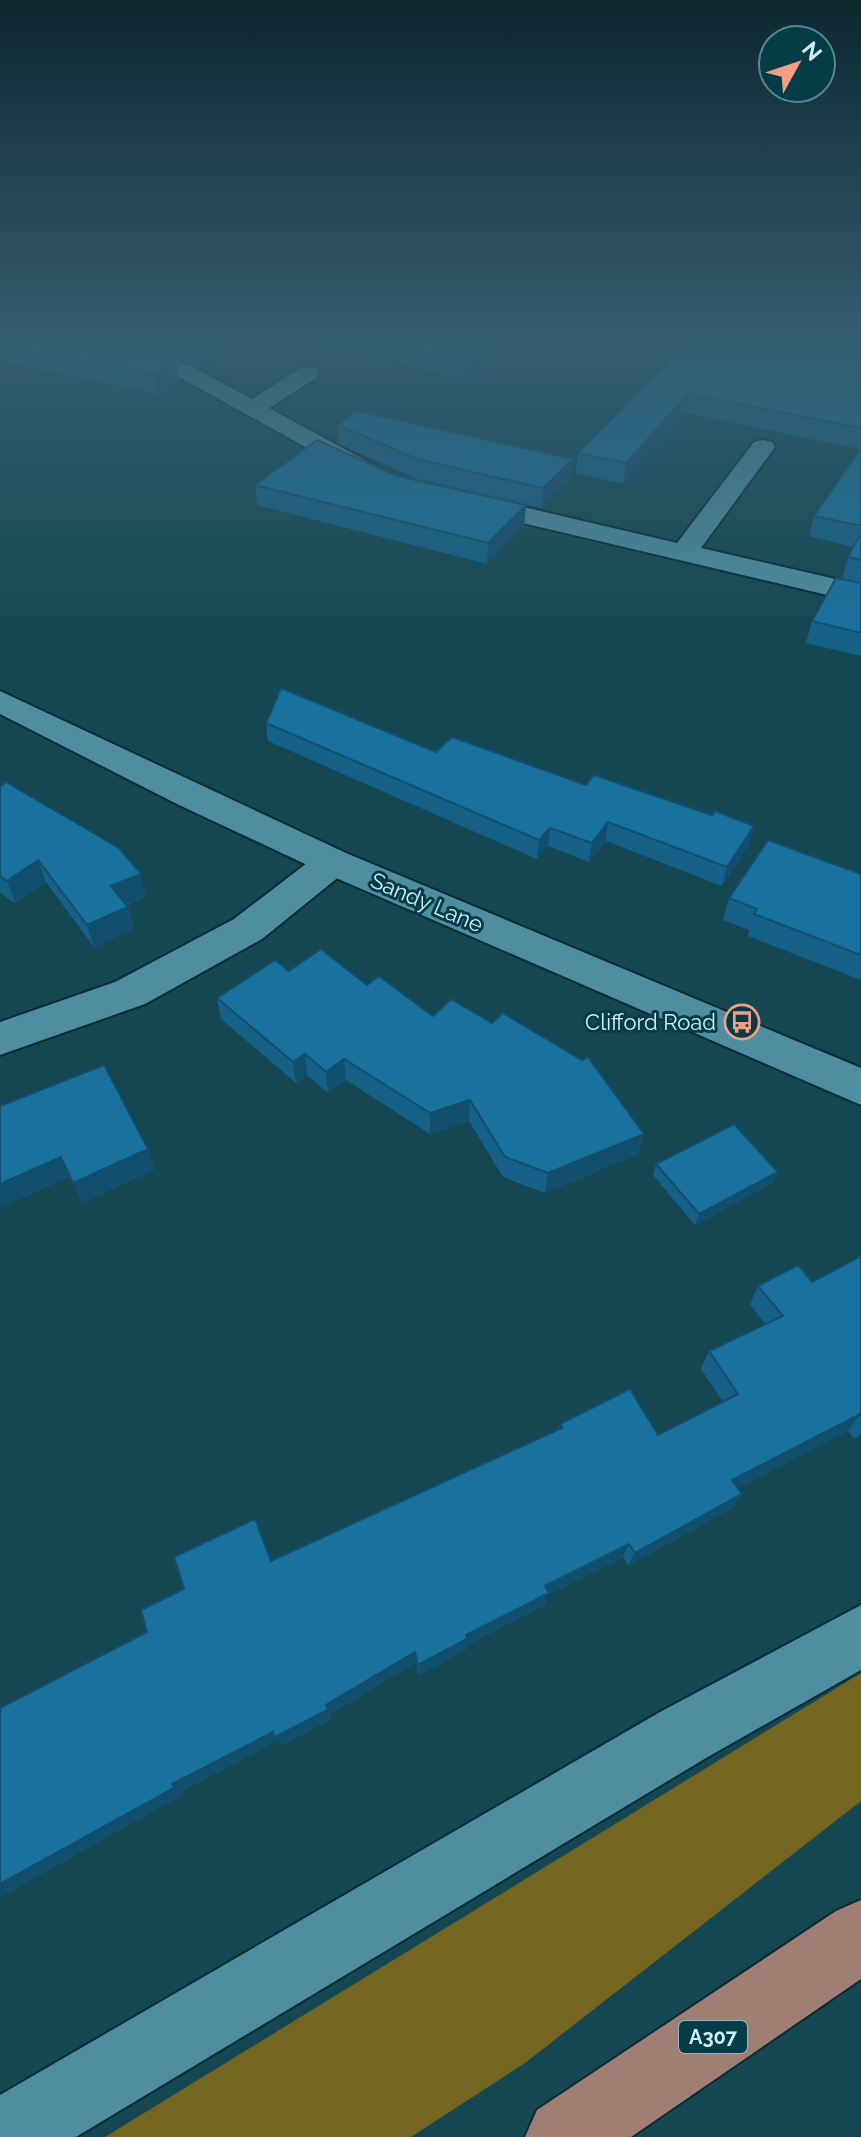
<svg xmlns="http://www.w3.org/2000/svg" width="861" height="2137" viewBox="0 0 861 2137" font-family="Raleway,sans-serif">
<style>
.green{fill:#746520}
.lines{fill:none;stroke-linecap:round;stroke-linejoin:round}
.street-casing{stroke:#082c34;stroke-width:4}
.secondary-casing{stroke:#082c34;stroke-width:4}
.primary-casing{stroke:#082c34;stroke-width:4}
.street{fill:#4f8ea0;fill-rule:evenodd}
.secondary{fill:#4f8ea0;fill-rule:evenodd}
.primary{fill:#a17e74;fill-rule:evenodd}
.wall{fill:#166187}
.shaded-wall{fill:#124f6e}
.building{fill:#19719d;stroke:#124f6e;stroke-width:2}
.labels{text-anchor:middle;stroke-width:6;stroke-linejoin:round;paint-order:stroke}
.shield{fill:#063c48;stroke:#93bac4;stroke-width:2}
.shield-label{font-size:20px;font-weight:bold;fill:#d0f0f9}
.street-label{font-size:22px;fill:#d0f0f9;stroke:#063c48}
.poi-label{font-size:22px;fill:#d0f0f9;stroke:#063c48;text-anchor:end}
</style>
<rect width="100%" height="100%" fill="#154753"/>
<path class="green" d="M 861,1673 L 861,1801 L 525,2063 L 411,2137 L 105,2137 Z"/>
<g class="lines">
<g class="street-casing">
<path id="street" d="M 61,336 C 135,330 189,365 252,399 L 300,368 L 316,368 L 319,373 L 316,378 L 269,408 L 374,465 L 378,470 L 374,475 L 356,475 L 150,361 L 64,340 Z
M 763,440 L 772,442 L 775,447 L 701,548 L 861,585 L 861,603 L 468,510 L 459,508 L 455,502 L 459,496 L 468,494 L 677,543 L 754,442 Z
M 333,850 L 346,853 L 352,862 L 346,871 L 262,939 L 145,1004 L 0,1055 L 0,1022 L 115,982 L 234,919 L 320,853 Z
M 861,1605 L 861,1670 L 706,1758 L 76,2137 L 0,2137 L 0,2095 L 660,1712 Z"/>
</g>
<g class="secondary-casing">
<path id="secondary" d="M 0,691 L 346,853 L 861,1068 L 861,1105 L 320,871 L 179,805 L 0,714 Z"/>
</g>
<g class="primary-casing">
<path id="primary" d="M 861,1900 L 861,1979 L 631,2137 L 525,2137 L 537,2110 L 836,1911 Z"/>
</g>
<use href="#street" class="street"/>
<use href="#secondary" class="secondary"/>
<use href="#primary" class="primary"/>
</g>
<path class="wall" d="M 0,336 L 176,362 L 179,381 L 158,394 L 0,361 Z
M 105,336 L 253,336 L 200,368 L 138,341 Z
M 281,336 L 513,336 L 459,379 L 351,349 Z
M 694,336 L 861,340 L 861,583 L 842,578 L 848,557 L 853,547 L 809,536 L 814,516 L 860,449 L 685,413 L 624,484 L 576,473 L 578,453 Z
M 338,425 L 573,459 L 571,479 L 542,508 L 417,479 L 339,444 Z
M 397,476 L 526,505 L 524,526 L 487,564 L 257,505 L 255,485 Z
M 861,583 L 861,656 L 806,643 L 812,621 Z
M 266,723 L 436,752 L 586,785 L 754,826 L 749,844 L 722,886 L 606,841 L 589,862 L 548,846 L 537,859 L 268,741 Z
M 0,784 L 146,896 L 126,905 L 128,907 L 134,929 L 94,947 L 46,882 L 15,903 L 0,893 Z
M 861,874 L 861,980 L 748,936 L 749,930 L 723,920 L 729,898 Z
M 289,971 L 367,985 L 433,1016 L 638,1154 L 545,1193 L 503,1177 L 469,1121 L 430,1134 L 346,1080 L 328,1093 L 307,1075 L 296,1083 L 221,1019 L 217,998 Z
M 656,1164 L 778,1172 L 773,1183 L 695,1225 L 653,1175 Z
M 861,1256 L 861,1434 L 854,1439 L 848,1431 L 737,1488 L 742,1494 L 732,1508 L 628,1566 L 623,1557 L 548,1595 L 545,1605 L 467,1645 L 466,1650 L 419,1675 L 416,1662 L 329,1715 L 331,1719 L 280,1746 L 277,1741 L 181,1791 L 182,1795 L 0,1897 L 0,1708 L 147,1632 L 271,1561 L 558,1429 L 560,1424 L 658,1435 L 723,1402 L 701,1369 L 709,1351 L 765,1324 L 750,1304 L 758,1286 L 812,1282 Z"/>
<path class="shaded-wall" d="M 221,336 L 253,336 L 200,368 L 198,349 Z
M 491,336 L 513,336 L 459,379 L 460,360 Z
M 176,362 L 179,381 L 158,394 L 155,375 Z
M 688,394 L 685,413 L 624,484 L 626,463 Z
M 573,459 L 571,479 L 542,508 L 543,488 Z
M 526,505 L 524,526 L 487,564 L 488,543 Z
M 608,822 L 606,841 L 589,862 L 592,843 Z
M 754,826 L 749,844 L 722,886 L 727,867 Z
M 550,828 L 548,846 L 537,859 L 539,840 Z
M 38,860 L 46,882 L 15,903 L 7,881 Z
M 141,874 L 146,896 L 117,908 L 111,886 Z
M 128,907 L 134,929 L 94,947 L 87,925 Z
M 305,1054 L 307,1075 L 296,1083 L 293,1062 Z
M 344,1059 L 346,1080 L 328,1093 L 326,1072 Z
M 470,1100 L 469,1121 L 430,1134 L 430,1113 Z
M 644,1134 L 638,1154 L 545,1193 L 548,1173 Z
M 148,1149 L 155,1170 L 82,1203 L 73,1183 Z
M 61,1157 L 70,1177 L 0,1208 L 0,1184 Z
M 778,1172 L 773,1183 L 695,1225 L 699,1214 Z
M 860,1414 L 848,1431 L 723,1495 L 732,1480 Z
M 742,1494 L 732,1508 L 628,1566 L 635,1553 Z
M 629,1544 L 623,1557 L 548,1595 L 545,1605 L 467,1645 L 466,1650 L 419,1675 L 418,1665 L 545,1586 Z
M 415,1652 L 416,1662 L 329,1715 L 331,1719 L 280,1746 L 277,1741 L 181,1791 L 182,1795 L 0,1897 L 0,1884 L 172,1784 L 326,1705 Z"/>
<path class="building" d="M 0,336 L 104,336 L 146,345 L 176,362 L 155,375 L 0,343 Z
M 164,336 L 221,336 L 198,349 Z
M 366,336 L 491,336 L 460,360 Z
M 694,336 L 836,336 L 861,340 L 861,428 L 688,394 L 626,463 L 578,453 Z
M 356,411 L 573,459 L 543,488 L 417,459 L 338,425 Z
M 317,440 L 397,476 L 526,505 L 488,543 L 255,485 Z
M 861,448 L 861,526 L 814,516 Z
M 861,533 L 861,560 L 848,557 Z
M 836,578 L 861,583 L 861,633 L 812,621 Z
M 281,688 L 436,752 L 452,737 L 586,785 L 594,775 L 712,815 L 715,811 L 754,826 L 727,867 L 608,822 L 592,843 L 550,828 L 539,840 L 266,723 Z
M 6,782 L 119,848 L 141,874 L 111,886 L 128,907 L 87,925 L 38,860 L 7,881 L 0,876 L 0,784 L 2,785 Z
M 768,840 L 861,874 L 861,955 L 754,914 L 757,909 L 729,898 Z
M 321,949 L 367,985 L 379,976 L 433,1016 L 451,999 L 492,1023 L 503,1013 L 582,1060 L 588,1057 L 644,1134 L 548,1173 L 505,1157 L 470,1100 L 430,1113 L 344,1059 L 326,1072 L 305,1054 L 293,1062 L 217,998 L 275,960 L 289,971 Z
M 104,1065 L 148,1149 L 73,1183 L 61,1157 L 0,1184 L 0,1106 Z
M 734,1124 L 778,1172 L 699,1214 L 656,1164 Z
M 861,1256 L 861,1416 L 860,1414 L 732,1480 L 742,1494 L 635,1553 L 629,1544 L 545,1586 L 549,1593 L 466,1635 L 467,1639 L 418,1665 L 415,1652 L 326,1705 L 328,1710 L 275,1737 L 273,1732 L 172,1784 L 174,1788 L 0,1884 L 0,1708 L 147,1632 L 141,1610 L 184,1589 L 174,1557 L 255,1519 L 271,1561 L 562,1428 L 560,1424 L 630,1389 L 658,1435 L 738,1394 L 709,1351 L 783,1316 L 758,1286 L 798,1265 L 812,1282 Z"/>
<linearGradient id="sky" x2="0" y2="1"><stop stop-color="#0c272e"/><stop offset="0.53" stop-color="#355e71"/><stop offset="1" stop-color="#355e71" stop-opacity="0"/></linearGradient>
<rect width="861" height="635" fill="url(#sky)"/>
<defs>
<g id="bus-ring" transform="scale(1.8)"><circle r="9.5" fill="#063c48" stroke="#f39f85" stroke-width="1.5"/><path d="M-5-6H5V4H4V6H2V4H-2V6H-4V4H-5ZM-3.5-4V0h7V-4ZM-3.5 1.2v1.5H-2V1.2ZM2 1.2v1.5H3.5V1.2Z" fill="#f39f85"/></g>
</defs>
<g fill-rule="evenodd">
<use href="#bus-ring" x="742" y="1022"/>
</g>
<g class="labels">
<rect class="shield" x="679" y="2021" width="68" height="32" rx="6"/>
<g class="shield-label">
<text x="713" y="2044">A307</text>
</g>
<g class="street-label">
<text transform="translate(427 902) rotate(23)" y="8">Sandy Lane</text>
</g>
<g class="poi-label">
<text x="716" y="1030">Clifford Road</text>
</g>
</g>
<g transform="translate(797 64) rotate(50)"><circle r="38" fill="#063c48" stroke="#57848f" stroke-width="2"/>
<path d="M0-6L14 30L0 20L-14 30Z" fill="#f39f85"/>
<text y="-12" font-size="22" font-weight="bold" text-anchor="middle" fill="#d0f0f9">N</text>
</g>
</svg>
